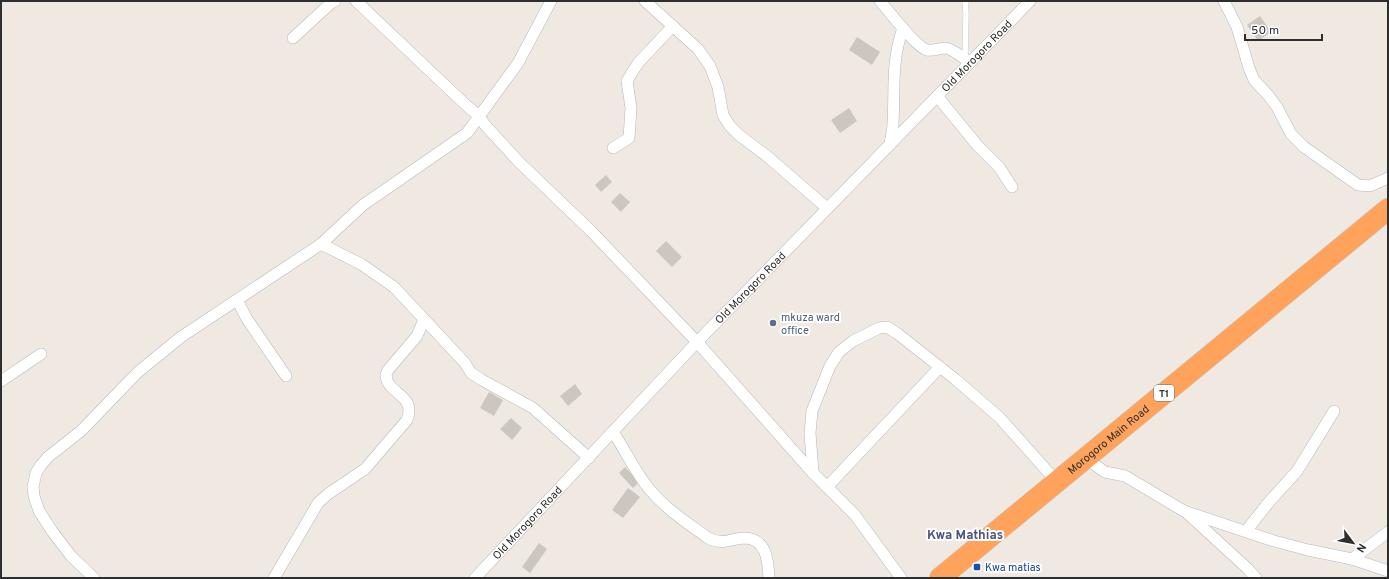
<svg xmlns="http://www.w3.org/2000/svg" width="1389" height="579" viewBox="0 0 1389 579" font-family="Overpass,sans-serif">
<style>
.building{fill:#cbc7bf}
.lines{fill:none;stroke-linecap:round;stroke-linejoin:round}
.lane-casing{stroke:#b4b7c1;stroke-width:6}
.street-casing{stroke:#b4b7c1;stroke-width:12}
.highway-casing{stroke:#c9c9c9;stroke-width:22}
.lane{stroke:#fff;stroke-width:5.5}
.street{stroke:#fff;stroke-width:11}
.highway{stroke:#ffa35c;stroke-width:21}
.service-dot{fill:#5c6f8a;stroke:#fff;stroke-width:1.5}
.transit-dot{fill:#1a4fb4;stroke:#fff;stroke-width:1.5}
.labels{text-anchor:middle;stroke-width:4;stroke-linejoin:round;paint-order:stroke}
.shield{fill:#fff;stroke:#6d6d6d;stroke-width:1}
.shield-label{font-size:10px;font-weight:bold;fill:#2e2e2e}
.street-label{font-size:11px;fill:#2e2e2e;stroke:#fff}
.service-label{font-size:11px;fill:#4e5e75;stroke:#fff;text-anchor:start}
.transit-label{font-size:11px;fill:#164399;stroke:#fff;text-anchor:start}
.quarter-label{font-size:13px;font-weight:bold;fill:#4d5680;stroke:#fff}
</style>
<rect width="100%" height="100%" fill="#efe9e1"/>
<path class="building" d="M 1260,16 L 1271,32 L 1258,41 L 1247,25 Z
M 857,37 L 880,52 L 872,65 L 849,50 Z
M 849,108 L 857,121 L 840,133 L 831,120 Z
M 606,175 L 612,182 L 601,192 L 595,185 Z
M 620,193 L 630,202 L 621,212 L 611,202 Z
M 666,241 L 682,257 L 672,267 L 656,251 Z
M 575,384 L 582,394 L 568,406 L 560,396 Z
M 489,392 L 503,400 L 494,416 L 480,408 Z
M 511,418 L 522,428 L 512,440 L 500,429 Z
M 625,467 L 639,482 L 633,488 L 619,473 Z
M 628,488 L 640,497 L 623,518 L 612,510 Z
M 539,543 L 547,549 L 530,573 L 522,567 Z"/>
<g class="lines">
<g class="lane-casing">
<path id="lane" d="M 965,1 L 966,13 L 965,58"/>
</g>
<g class="street-casing">
<g id="street">
<path d="M 356,1 L 467,106 L 479,116 L 485,125 L 519,162 L 591,231 L 697,342 L 813,473 L 855,515 L 901,578"/>
<path d="M 645,1 L 698,49 L 710,66 L 718,87 L 723,115 L 730,126 L 739,135 L 768,157 L 827,208"/>
<path d="M 880,1 C 889,11 916,47 927,50 C 933,51 940,48 946,48 C 954,50 964,58 970,63"/>
<path d="M 1224,1 L 1237,27 L 1249,68 L 1254,80 L 1268,95 L 1277,107 L 1291,134 L 1304,147 L 1358,185 L 1370,186 L 1388,178"/>
<path d="M 293,38 L 331,3 L 335,1"/>
<path d="M 937,96 L 977,145 L 999,167 L 1012,187"/>
<path d="M 890,144 C 891,137 893,130 893,123 C 895,88 891,62 903,28"/>
<path d="M 613,148 L 629,138 L 631,108 L 627,81 L 633,71 L 639,62 L 673,26"/>
<path d="M 321,244 L 361,264 L 394,287 L 465,363 L 471,373 L 482,380 L 533,408 L 589,458"/>
<path d="M 237,300 L 247,319 L 286,376"/>
<path d="M 1,381 L 41,354"/>
<path d="M 613,432 C 626,451 636,474 651,491 C 667,510 689,524 708,538 C 724,546 731,538 745,538 C 767,539 768,561 769,578"/>
<path d="M 1085,458 L 1105,472 L 1125,476 L 1184,511 L 1274,541 L 1308,550 L 1352,559 L 1388,571"/>
<path d="M 813,473 L 810,433 L 812,411 L 830,366 L 839,352 L 853,341 L 879,328 L 887,327 L 898,334 L 955,379 L 999,417 L 1057,482"/>
<path d="M 827,487 L 940,367"/>
<path d="M 1188,514 L 1247,568 L 1256,578"/>
<path d="M 1246,531 L 1269,502 L 1297,471 L 1307,455 L 1334,411"/>
<path d="M 1352,559 L 1388,532"/>
<path d="M 94,578 L 71,556 L 52,531 L 39,511 L 34,496 L 33,487 L 36,473 L 41,465 L 48,457 L 81,431 L 138,372 L 181,337 L 321,244 L 363,205 L 467,133 L 518,63 L 551,1"/>
<path d="M 274,578 L 318,503 L 328,494 L 365,469 L 407,420 C 417,394 387,395 386,375 L 388,370 L 417,336 L 424,319"/>
<path id="s1" d="M 475,578 L 697,342 L 1030,1"/>
</g>
</g>
<g class="highway-casing">
<g id="highway">
<path id="s2" d="M 940,578 L 1388,209"/>
</g>
</g>
<use href="#lane" class="lane"/>
<use href="#street" class="street"/>
<use href="#highway" class="highway"/>
</g>
<circle class="service-dot" cx="773" cy="323" r="4"/>
<rect class="transit-dot" x="973" y="563" width="8" height="8" rx="2"/>
<g class="labels">
<rect class="shield" x="1154" y="385" width="20" height="16" rx="3"/>
<g class="shield-label">
<text x="1164" y="397">T1</text>
</g>
<g class="street-label">
<text dy="4" stroke="none"><textPath href="#s1" startOffset="724">Old Morogoro Road</textPath></text>
<text dy="4" stroke="none"><textPath href="#s1" startOffset="400">Old Morogoro Road</textPath></text>
<text dy="4" stroke="none"><textPath href="#s2" startOffset="218">Morogoro Main Road</textPath></text>
<text dy="4" stroke="none"><textPath href="#s1" startOffset="76">Old Morogoro Road</textPath></text>
</g>
<g class="service-label">
<text x="781" y="321">mkuza ward<tspan x="781" dy="13">office</tspan></text>
</g>
<g class="transit-label">
<text x="985" y="571">Kwa matias</text>
</g>
<g class="quarter-label">
<text x="965" y="539">Kwa Mathias</text>
</g>
</g>
<rect width="1389" height="579" fill="none" stroke="#2e2e2e" stroke-width="4"/>
<g transform="translate(1353 543) rotate(122)" stroke="#ffffff" stroke-width="3" paint-order="stroke">
<path d="M0-3L7 15L0 10L-7 15Z" fill="#2e2e2e"/>
<text y="-6" font-size="11" font-weight="bold" text-anchor="middle" fill="#2e2e2e">N</text>
</g>
<path d="M1245 34v6h77v-6" fill="none" stroke="#2e2e2e" stroke-width="2"/>
<text x="1251" y="34" font-size="12" fill="#2e2e2e" stroke="#ffffff" stroke-width="3" paint-order="stroke">50 m</text>
</svg>
